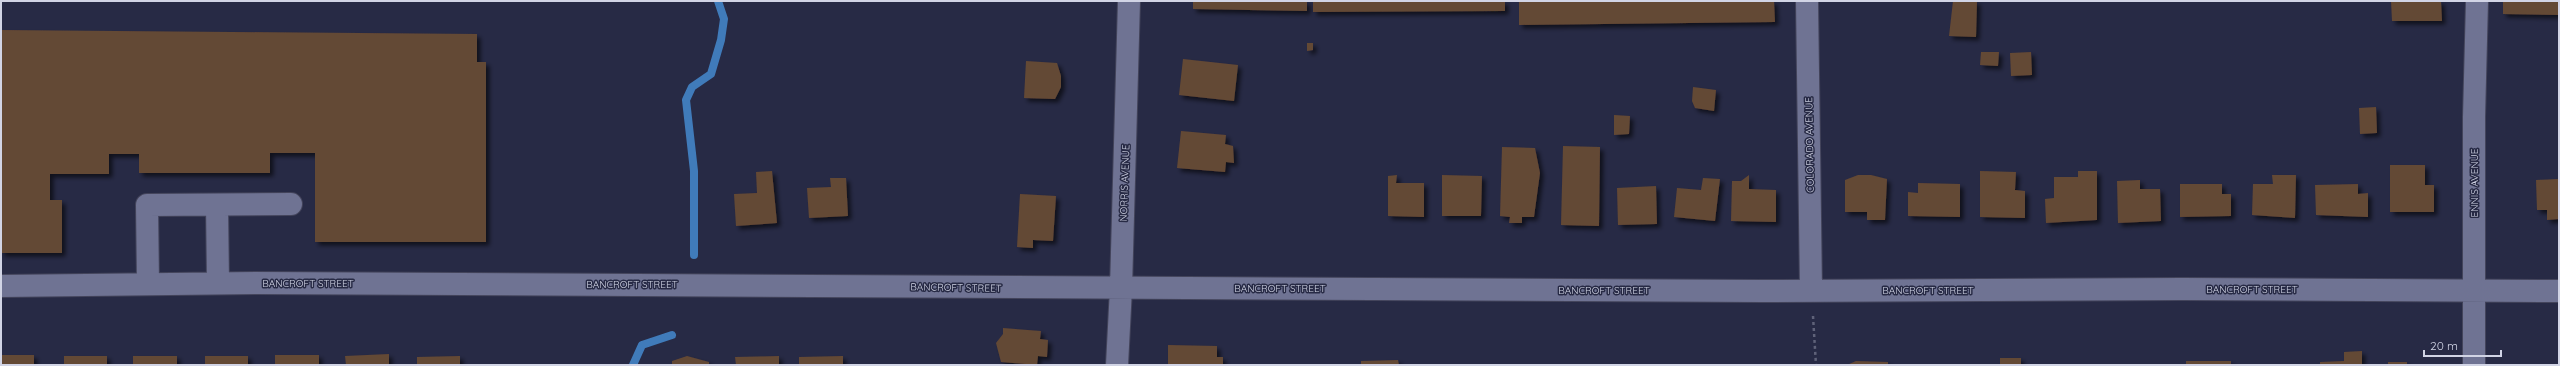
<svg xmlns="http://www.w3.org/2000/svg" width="2560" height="366" viewBox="0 0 2560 366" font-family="Quicksand,sans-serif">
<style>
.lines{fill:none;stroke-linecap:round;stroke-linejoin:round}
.stream{stroke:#407bba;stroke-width:8}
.building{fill:#644834;filter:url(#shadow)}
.minor-casing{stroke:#43445b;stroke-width:24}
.path{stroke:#5f6279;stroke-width:2.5;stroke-dasharray:3 3;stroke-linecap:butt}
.minor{stroke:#6f7393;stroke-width:22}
.labels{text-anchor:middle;stroke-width:3;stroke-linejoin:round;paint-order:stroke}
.street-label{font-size:10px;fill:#d1d4e5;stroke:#272a45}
</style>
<defs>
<filter id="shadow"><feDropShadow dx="3.5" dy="3.5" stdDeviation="2" flood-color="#0009"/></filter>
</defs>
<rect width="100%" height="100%" fill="#272a45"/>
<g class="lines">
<path class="stream" d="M 694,255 L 694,171 L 686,100 L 692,87 L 711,74 L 721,40 L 724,19 L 718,1
M 633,365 L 642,345 L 672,335"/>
</g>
<path class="building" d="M 1193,1 L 1307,1 L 1307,11 L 1193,9 Z
M 1313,1 L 1505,1 L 1505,11 L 1313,12 Z
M 1519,1 L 1774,1 L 1775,22 L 1519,25 Z
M 1953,1 L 1977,1 L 1976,37 L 1949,36 Z
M 2391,1 L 2441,1 L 2442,21 L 2392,21 Z
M 2503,1 L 2559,1 L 2559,15 L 2503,14 Z
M 1,30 L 477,34 L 477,62 L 486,62 L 486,242 L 315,242 L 315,153 L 270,153 L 270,173 L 139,173 L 139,154 L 109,154 L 109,174 L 50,174 L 50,200 L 62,200 L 62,253 L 1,253 Z
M 1307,43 L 1313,43 L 1313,50 L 1307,51 Z
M 1981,52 L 1999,52 L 1998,66 L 1980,65 Z
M 2031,52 L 2032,75 L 2011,76 L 2010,53 Z
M 1183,59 L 1238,65 L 1234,101 L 1179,95 Z
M 1026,61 L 1057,63 L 1061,76 L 1061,87 L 1055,99 L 1024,98 Z
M 1693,87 L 1716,90 L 1714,111 L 1695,108 L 1692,101 Z
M 2376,107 L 2377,133 L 2360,134 L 2359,108 Z
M 1614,115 L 1630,116 L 1629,134 L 1614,135 Z
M 1181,131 L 1226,135 L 1225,144 L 1233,146 L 1234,163 L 1226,162 L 1225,172 L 1177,168 Z
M 1563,146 L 1600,147 L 1599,226 L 1561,225 Z
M 1502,147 L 1535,148 L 1540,173 L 1534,217 L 1522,217 L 1522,223 L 1509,223 L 1510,217 L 1500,216 Z
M 2390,165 L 2425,165 L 2425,185 L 2434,185 L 2434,212 L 2390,212 Z
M 772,171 L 777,223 L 736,226 L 734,194 L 757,193 L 756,172 Z
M 1980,171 L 2016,172 L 2015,190 L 2025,191 L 2025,218 L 1980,217 Z
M 2078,171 L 2097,171 L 2097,220 L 2046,223 L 2045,199 L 2054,198 L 2054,177 L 2078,177 Z
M 1397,175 L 1396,183 L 1424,183 L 1424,217 L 1388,216 L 1388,176 Z
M 1442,175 L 1482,176 L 1481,216 L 1442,216 Z
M 1749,175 L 1749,189 L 1776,190 L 1776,222 L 1731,221 L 1732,181 L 1741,181 Z
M 1858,175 L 1871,175 L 1887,179 L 1885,220 L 1867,220 L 1867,212 L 1845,212 L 1845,180 Z
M 2272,175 L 2296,175 L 2295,218 L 2252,215 L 2253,184 L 2273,184 Z
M 830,178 L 846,178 L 848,216 L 809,218 L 807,188 L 831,187 Z
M 1703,178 L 1720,179 L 1715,221 L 1674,217 L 1677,188 L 1701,190 Z
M 2559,179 L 2559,219 L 2547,220 L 2547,210 L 2537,210 L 2536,180 Z
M 2140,180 L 2140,189 L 2160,189 L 2161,221 L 2118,223 L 2117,181 Z
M 1918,183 L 1960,184 L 1960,217 L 1908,216 L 1908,192 L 1918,193 Z
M 2180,184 L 2222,184 L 2222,194 L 2231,194 L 2231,216 L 2180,217 Z
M 2358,184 L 2358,194 L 2368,193 L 2368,217 L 2316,215 L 2315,185 Z
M 1656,186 L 1657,224 L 1618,225 L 1617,188 Z
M 1020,194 L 1056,196 L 1053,241 L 1033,240 L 1033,248 L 1017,247 Z
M 1003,328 L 1041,331 L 1040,339 L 1048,340 L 1047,357 L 1038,356 L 1037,365 L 1001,362 L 996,343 L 1003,334 Z
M 1168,345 L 1217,346 L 1217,357 L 1223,357 L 1223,365 L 1168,365 Z
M 2362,351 L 2362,365 L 2320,365 L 2320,362 L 2344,361 L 2344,352 Z
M 389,354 L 389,365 L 346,365 L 345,356 Z
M 1,355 L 34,355 L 34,365 L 1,365 Z
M 275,355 L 319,355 L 319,365 L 275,365 Z
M 64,356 L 107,356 L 107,365 L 64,365 Z
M 133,356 L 177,356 L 177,365 L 133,365 Z
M 205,356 L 248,356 L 248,365 L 205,365 Z
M 460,356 L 460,365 L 417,365 L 417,357 Z
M 687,356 L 709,362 L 709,365 L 672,365 L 672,361 Z
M 779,356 L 779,365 L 736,365 L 735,357 Z
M 843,356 L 843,365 L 799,365 L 799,357 Z
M 2000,358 L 2021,358 L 2021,365 L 2000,365 Z
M 1398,360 L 1399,365 L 1361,365 L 1361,361 Z
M 1856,361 L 1888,362 L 1888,365 L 1847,365 Z
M 2186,361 L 2231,361 L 2231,365 L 2186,365 Z
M 2388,362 L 2407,362 L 2407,365 L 2388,365 Z"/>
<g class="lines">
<g class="minor-casing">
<path id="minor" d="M 1807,1 L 1811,290
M 217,205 L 218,283
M 148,283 L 147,205 L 291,204
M 1,286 L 257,283 L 1759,291 L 2182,289 L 2559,291
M 1117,365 L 1121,288 L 1129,1
M 2474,365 L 2474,117 L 2477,1"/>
</g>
<path class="path" d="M 1813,316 L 1816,365"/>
<use href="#minor" class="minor"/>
</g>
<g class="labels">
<g class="street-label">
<text transform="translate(1809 145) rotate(-91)" y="4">COLORADO AVENUE</text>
<text transform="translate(1124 183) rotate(-88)" y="4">NORRIS AVENUE</text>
<text transform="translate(2474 183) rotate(-90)" y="4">ENNIS AVENUE</text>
<text x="308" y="287">BANCROFT STREET</text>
<text x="632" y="288">BANCROFT STREET</text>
<text transform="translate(956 287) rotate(1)" y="4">BANCROFT STREET</text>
<text x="1280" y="292">BANCROFT STREET</text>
<text x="2252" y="293">BANCROFT STREET</text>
<text x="1604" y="294">BANCROFT STREET</text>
<text x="1928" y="294">BANCROFT STREET</text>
</g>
</g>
<rect width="2560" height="366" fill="none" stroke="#d1d4e5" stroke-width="4"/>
<path d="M2424 350v6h77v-6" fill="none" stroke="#d1d4e5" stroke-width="2"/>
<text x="2430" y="350" font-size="12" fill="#d1d4e5" stroke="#272a45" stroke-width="3" paint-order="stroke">20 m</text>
</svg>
